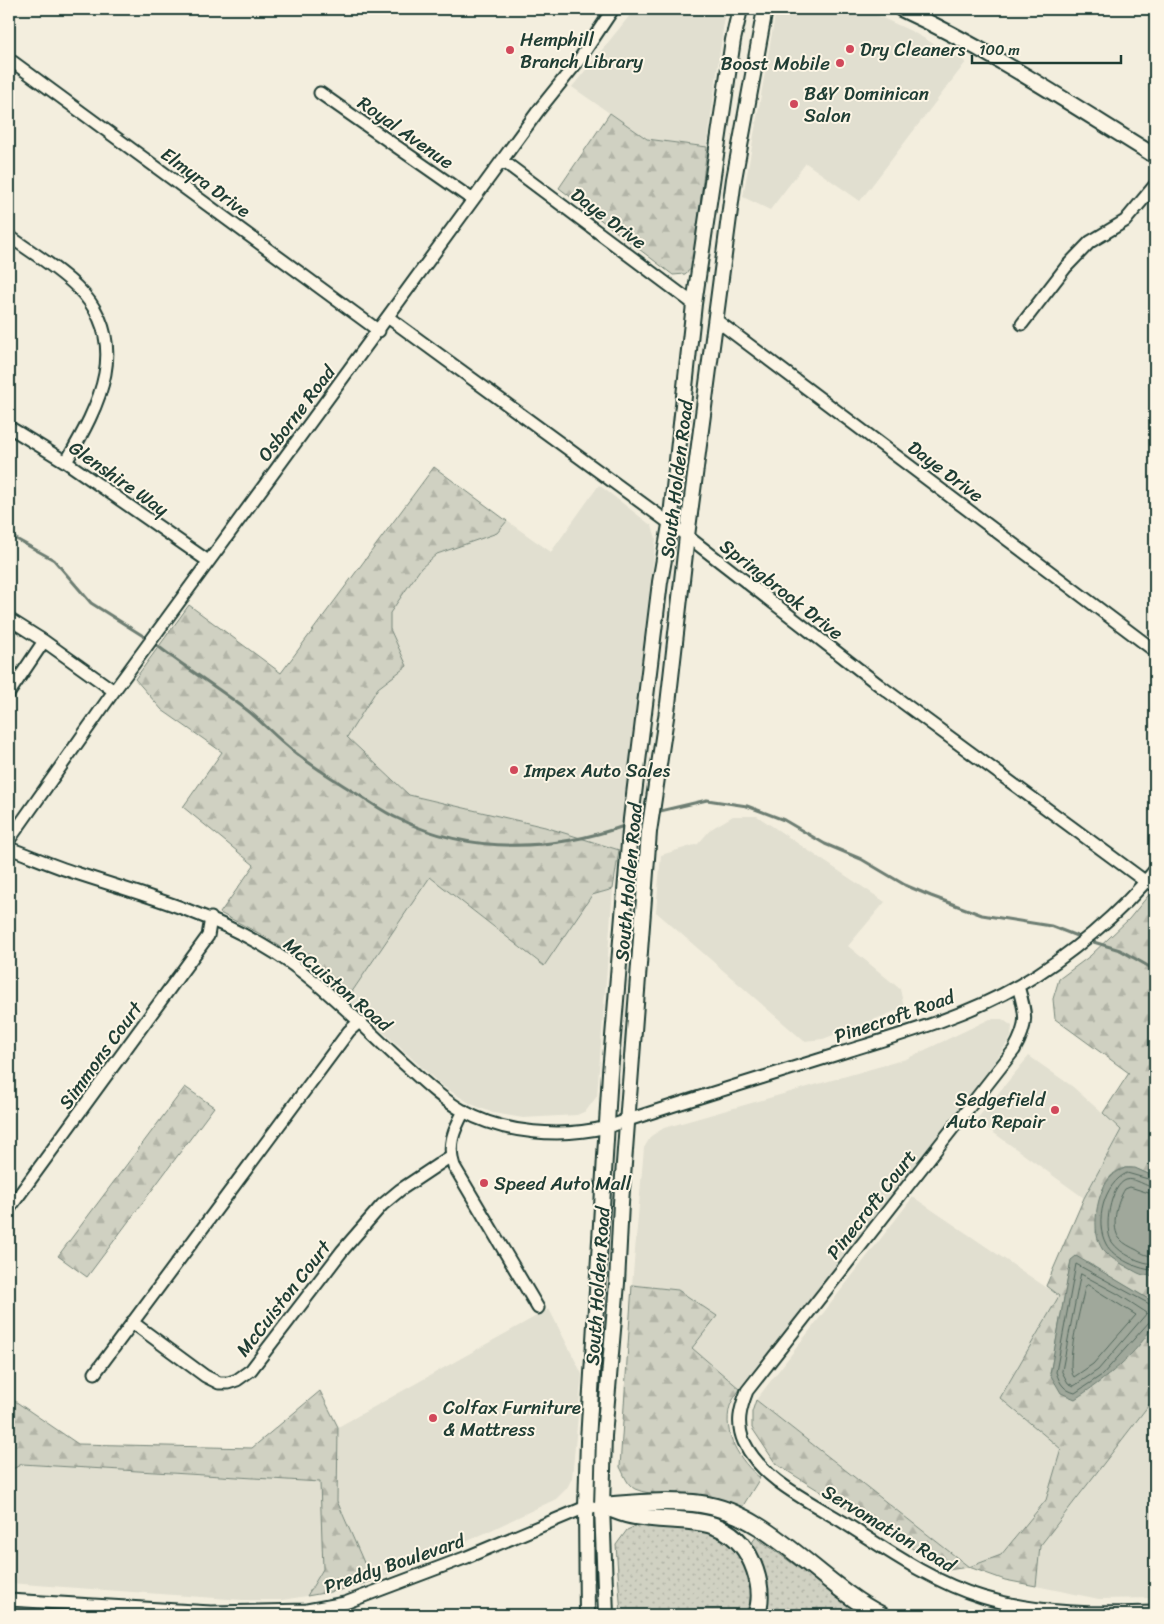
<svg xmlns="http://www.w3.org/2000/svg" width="1164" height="1624" viewBox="0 0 1164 1624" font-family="Sriracha,sans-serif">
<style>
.built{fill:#e1dfd0}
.grass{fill:url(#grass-dots);stroke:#78877b}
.forest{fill:url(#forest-firs);stroke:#78877b}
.water{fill:#a0a89b;stroke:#6c7d72}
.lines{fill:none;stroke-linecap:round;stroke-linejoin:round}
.shore{stroke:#53685d;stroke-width:1}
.stream{stroke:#6c7d72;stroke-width:3}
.minor-casing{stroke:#1f3d34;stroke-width:15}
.major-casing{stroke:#1f3d34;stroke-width:18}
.highway-casing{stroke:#1f3d34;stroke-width:20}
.minor{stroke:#fcf5e5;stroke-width:11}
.major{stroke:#fcf5e5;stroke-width:14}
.highway{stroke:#fcf5e5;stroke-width:16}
.poi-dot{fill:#d1495b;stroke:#fcf5e5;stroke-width:2}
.labels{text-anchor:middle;stroke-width:4;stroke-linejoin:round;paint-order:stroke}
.poi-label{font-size:19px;fill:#1f3d34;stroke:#fcf5e5;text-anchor:start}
.street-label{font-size:19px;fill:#1f3d34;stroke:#fcf5e5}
</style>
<defs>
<pattern id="grass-dots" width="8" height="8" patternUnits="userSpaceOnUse" patternTransform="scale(1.25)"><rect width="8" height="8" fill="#d0d1c2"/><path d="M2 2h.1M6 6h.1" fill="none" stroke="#b2b4a7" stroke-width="1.8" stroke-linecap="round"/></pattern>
<pattern id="forest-firs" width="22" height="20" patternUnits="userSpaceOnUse" patternTransform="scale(1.25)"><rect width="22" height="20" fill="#d0d1c2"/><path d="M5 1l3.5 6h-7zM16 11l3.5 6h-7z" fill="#b2b4a7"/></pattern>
</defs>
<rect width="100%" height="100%" fill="#f3eede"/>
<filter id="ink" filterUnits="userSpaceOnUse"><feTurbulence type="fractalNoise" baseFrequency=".02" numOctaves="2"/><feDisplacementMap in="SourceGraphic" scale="10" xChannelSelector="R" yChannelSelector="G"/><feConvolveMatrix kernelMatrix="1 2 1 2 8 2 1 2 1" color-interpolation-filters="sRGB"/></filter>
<g filter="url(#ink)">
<path class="built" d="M 635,9 L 723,9 L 725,14 L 707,147 L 647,139 L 572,87 Z
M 781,9 L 850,9 L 874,14 L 911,31 L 966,62 L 860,201 L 806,163 L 770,210 L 743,197 L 775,16 Z
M 599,485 L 652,526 L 656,538 L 619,850 L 545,827 L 409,795 L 346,737 L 378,688 L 406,666 L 390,629 L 390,613 L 421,568 L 437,554 L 496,533 L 507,521 L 551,552 Z
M 733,816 L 757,816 L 885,902 L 848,946 L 900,989 L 904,1008 L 823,1039 L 804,1041 L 656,912 L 661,855 L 698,844 L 711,829 Z
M 430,877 L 543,966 L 592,895 L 613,889 L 597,1096 L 586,1111 L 577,1115 L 523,1118 L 493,1113 L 471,1104 L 441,1085 L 347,999 Z
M 990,1019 L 1002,1019 L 1012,1026 L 1011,1037 L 994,1063 L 740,1389 L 692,1348 L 716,1316 L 678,1290 L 632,1285 L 644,1148 L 651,1136 L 664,1128 L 906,1059 Z
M 1029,1056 L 1073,1087 L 1121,1130 L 1084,1198 L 976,1120 Z
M 913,1197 L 1059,1296 L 1000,1398 L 1061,1449 L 1046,1500 L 1001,1555 L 969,1567 L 756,1400 Z
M 549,1309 L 582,1374 L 572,1478 L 567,1488 L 556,1499 L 485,1533 L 419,1564 L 372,1581 L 337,1501 L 338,1427 Z
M 1155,1397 L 1155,1598 L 1099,1599 L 1036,1586 L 1040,1546 Z
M 21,1464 L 321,1482 L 323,1569 L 307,1596 L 282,1600 L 243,1600 L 9,1583 L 9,1471 Z"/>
<path class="grass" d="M 640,1524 L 703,1528 L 723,1537 L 745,1557 L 755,1596 L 751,1615 L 621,1615 L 616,1545 L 627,1530 Z
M 756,1537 L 836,1595 L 871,1615 L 764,1615 C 772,1589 763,1566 751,1544 Z"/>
<path class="forest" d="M 610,113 L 647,139 L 707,147 L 693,267 L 685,274 L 673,275 L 559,188 Z
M 434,467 L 507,521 L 497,533 L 437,554 L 421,568 L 390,613 L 390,629 L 407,666 L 378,688 L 347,737 L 409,795 L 545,827 L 619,850 L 613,889 L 592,895 L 544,966 L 430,877 L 347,999 L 306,963 L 262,935 L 220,913 L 254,865 L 183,807 L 222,752 L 162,710 L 135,679 L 189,605 L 281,673 Z
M 1152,891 L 1155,892 L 1155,1177 C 1147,1174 1134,1166 1125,1168 C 1098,1174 1098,1211 1096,1233 L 1154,1275 L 1155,1273 L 1155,1303 L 1076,1257 L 1071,1261 L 1050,1374 L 1138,1344 L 1155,1321 L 1155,1397 L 1040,1546 L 1036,1586 L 1005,1580 L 969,1567 L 947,1570 L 776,1464 L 752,1428 L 752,1412 L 756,1400 L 969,1567 L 1001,1555 L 1046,1500 L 1061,1449 L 1000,1398 L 1059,1296 L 1046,1286 L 1084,1198 L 1121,1130 L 1103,1113 L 1129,1073 L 1055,1019 L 1053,999 L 1059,979 L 1090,956 L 1129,919 Z
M 185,1087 L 214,1107 L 87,1277 L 58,1256 Z
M 632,1285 L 678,1290 L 717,1316 L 692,1348 L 740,1389 C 737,1394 732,1400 730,1406 C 722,1434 740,1461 760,1478 L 741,1509 C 727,1502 712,1496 697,1494 C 678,1492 652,1497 635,1489 C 627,1485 624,1474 620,1467 Z
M 320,1391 L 338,1427 L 337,1501 L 372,1581 L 341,1590 L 307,1596 L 323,1569 L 320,1482 L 22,1464 L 9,1471 L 9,1397 L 78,1444 L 252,1448 Z"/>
<path class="water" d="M 1125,1168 L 1135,1168 L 1155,1177 L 1154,1275 C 1143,1277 1138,1273 1129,1268 C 1120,1263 1110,1258 1103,1250 C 1090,1233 1096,1190 1112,1176 C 1115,1172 1121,1170 1125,1168 Z
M 1076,1256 L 1155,1303 C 1155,1309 1157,1318 1154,1323 C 1139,1353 1103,1381 1075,1399 L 1061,1393 L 1050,1374 L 1071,1260 Z"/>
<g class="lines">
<path class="shore" d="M 1155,1181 L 1127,1173 C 1104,1183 1094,1222 1106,1244 C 1113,1258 1141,1271 1155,1270
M 1155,1188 C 1146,1187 1135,1177 1126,1180 C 1110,1186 1103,1229 1112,1242 C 1120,1254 1142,1264 1155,1264
M 1155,1195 L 1130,1187 L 1125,1189 C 1117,1201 1110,1228 1120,1239 C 1124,1244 1131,1247 1137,1250 C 1143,1254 1147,1256 1155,1256
M 1081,1274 L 1118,1294 L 1147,1313 L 1098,1370 L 1074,1386 L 1068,1383 L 1062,1372 Z
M 1088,1285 L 1136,1315 L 1093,1364 L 1074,1377 C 1064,1366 1082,1303 1085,1287 Z
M 1155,1307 L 1076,1264 L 1056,1372 C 1060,1384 1064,1390 1075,1393 L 1102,1375 L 1150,1321 L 1155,1319"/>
<path class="stream" d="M 9,535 L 54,560 L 91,603 L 148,639
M 154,643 C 185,668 220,689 252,714 C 267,727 281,742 297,754 C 315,768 335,780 354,792 C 369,801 383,812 399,819 C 472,855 553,851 627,825
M 656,812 L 707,800 L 747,806 L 784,820 L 825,844 L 861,859 L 905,885 L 931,896 L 982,915 L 1051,926 L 1082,938
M 635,821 L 648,815
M 1087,940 L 1120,950 L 1155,970"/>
<g class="minor-casing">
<path id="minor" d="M 13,62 L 379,331
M 320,93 L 473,200
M 503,161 L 694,304
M 9,236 C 31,252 57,267 77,287 C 133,342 99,406 66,462
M 389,318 L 687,536 L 879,685 L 1146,882 L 1155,885
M 716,320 L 1155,651
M 1022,324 L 1066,267 L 1090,242 L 1125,221 L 1155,185
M 9,427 L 66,462 L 208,561
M 9,619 L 44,641 L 114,691
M 9,693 L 44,641
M 9,840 L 114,691 L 538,111 L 579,60 L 613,9
M 9,848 C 31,856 53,866 76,873 C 140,894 204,911 262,945 C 315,975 357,1021 401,1061 C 421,1079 440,1098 463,1111 C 504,1134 562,1138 607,1127 C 685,1101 765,1077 844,1052 C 903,1034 966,1016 1020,985 C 1067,958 1122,912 1155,870
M 1018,986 C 1026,1014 1029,1023 1014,1050 L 747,1391 C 740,1409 736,1424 744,1442 C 762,1480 809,1501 843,1522 C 887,1550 932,1582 982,1597 C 1038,1614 1098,1614 1155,1612
M 464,1111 C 454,1130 447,1145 454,1166 L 538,1308
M 9,1209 L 208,936 L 211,918
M 132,1322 L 205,1376 L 219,1383 L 228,1383 L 237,1380 L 251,1370 L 342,1251 L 382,1205 L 400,1190 L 451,1156
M 95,1373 L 349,1031 L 359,1022
M 9,1600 L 211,1612 L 307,1610 L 345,1603 L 467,1557 L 586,1507 L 593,1507"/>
</g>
<g class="major-casing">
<path id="major" d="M 901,9 C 990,50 1072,105 1155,156
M 587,1615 L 586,1507 L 588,1441 L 610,1073 L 631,819 L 660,582 L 670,525 L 694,304 L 733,40 L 740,9
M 606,1615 L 602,1506 L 604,1436 L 617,1283 L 621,1203 L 649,832 L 668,704 L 687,536 L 734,179 L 765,9"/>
</g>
<g class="highway-casing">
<path id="highway" d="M 602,1506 C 634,1503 669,1500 701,1504 C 769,1513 821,1585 881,1615
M 609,1508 C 617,1511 626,1515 635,1516 C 684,1525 734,1509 755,1570 C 760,1585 762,1601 756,1615"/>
</g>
<use href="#minor" class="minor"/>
<use href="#major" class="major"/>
<use href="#highway" class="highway"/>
</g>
</g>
<g class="poi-dot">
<circle cx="850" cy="49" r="5"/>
<circle cx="510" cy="50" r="5"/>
<circle cx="840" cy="63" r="5"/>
<circle cx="794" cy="104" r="5"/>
<circle cx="514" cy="770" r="5"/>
<circle cx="1055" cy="1110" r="5"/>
<circle cx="484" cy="1183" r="5"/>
<circle cx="433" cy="1418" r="5"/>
</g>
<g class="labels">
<g class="poi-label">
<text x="520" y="46">Hemphill<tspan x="520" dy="22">Branch Library</tspan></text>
<text x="860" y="56">Dry Cleaners</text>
<text x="830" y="70" text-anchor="end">Boost Mobile</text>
<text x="804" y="100">B&amp;Y Dominican<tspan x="804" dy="22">Salon</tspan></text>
<text x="524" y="777">Impex Auto Sales</text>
<text x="1045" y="1106" text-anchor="end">Sedgefield<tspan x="1045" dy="22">Auto Repair</tspan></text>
<text x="494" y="1190">Speed Auto Mall</text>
<text x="443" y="1414">Colfax Furniture<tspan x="443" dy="22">&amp; Mattress</tspan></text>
</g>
<g class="street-label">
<text transform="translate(406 132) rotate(35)" y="7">Royal Avenue</text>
<text transform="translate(206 182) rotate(36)" y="7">Elmyra Drive</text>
<text transform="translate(609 218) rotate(37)" y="7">Daye Drive</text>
<text transform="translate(296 413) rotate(-53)" y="7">Osborne Road</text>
<text transform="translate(946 471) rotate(37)" y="7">Daye Drive</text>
<text transform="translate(119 478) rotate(35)" y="7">Glenshire Way</text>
<text transform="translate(676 479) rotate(-83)" y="7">South Holden Road</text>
<text transform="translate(782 589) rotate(38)" y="7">Springbrook Drive</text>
<text transform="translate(628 882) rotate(-85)" y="7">South Holden Road</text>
<text transform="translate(338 984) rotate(40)" y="7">McCuiston Road</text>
<text transform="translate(894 1016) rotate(-19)" y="7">Pinecroft Road</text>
<text transform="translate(100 1055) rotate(-54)" y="7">Simmons Court</text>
<text transform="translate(871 1204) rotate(-52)" y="7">Pinecroft Court</text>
<text transform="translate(597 1286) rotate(-86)" y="7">South Holden Road</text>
<text transform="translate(283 1298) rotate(-52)" y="7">McCuiston Court</text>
<text transform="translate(889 1528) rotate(31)" y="7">Servomation Road</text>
<text transform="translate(394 1563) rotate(-19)" y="7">Preddy Boulevard</text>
</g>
</g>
<rect width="1164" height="1624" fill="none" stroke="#fcf5e5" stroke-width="30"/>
<rect x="15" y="15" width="1134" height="1594" fill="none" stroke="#1f3d34" stroke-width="2" filter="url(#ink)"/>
<path d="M972 55v8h149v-8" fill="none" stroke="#1f3d34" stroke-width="2.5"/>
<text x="979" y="55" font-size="15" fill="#1f3d34" stroke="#fcf5e5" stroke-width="4" paint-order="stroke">100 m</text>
</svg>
